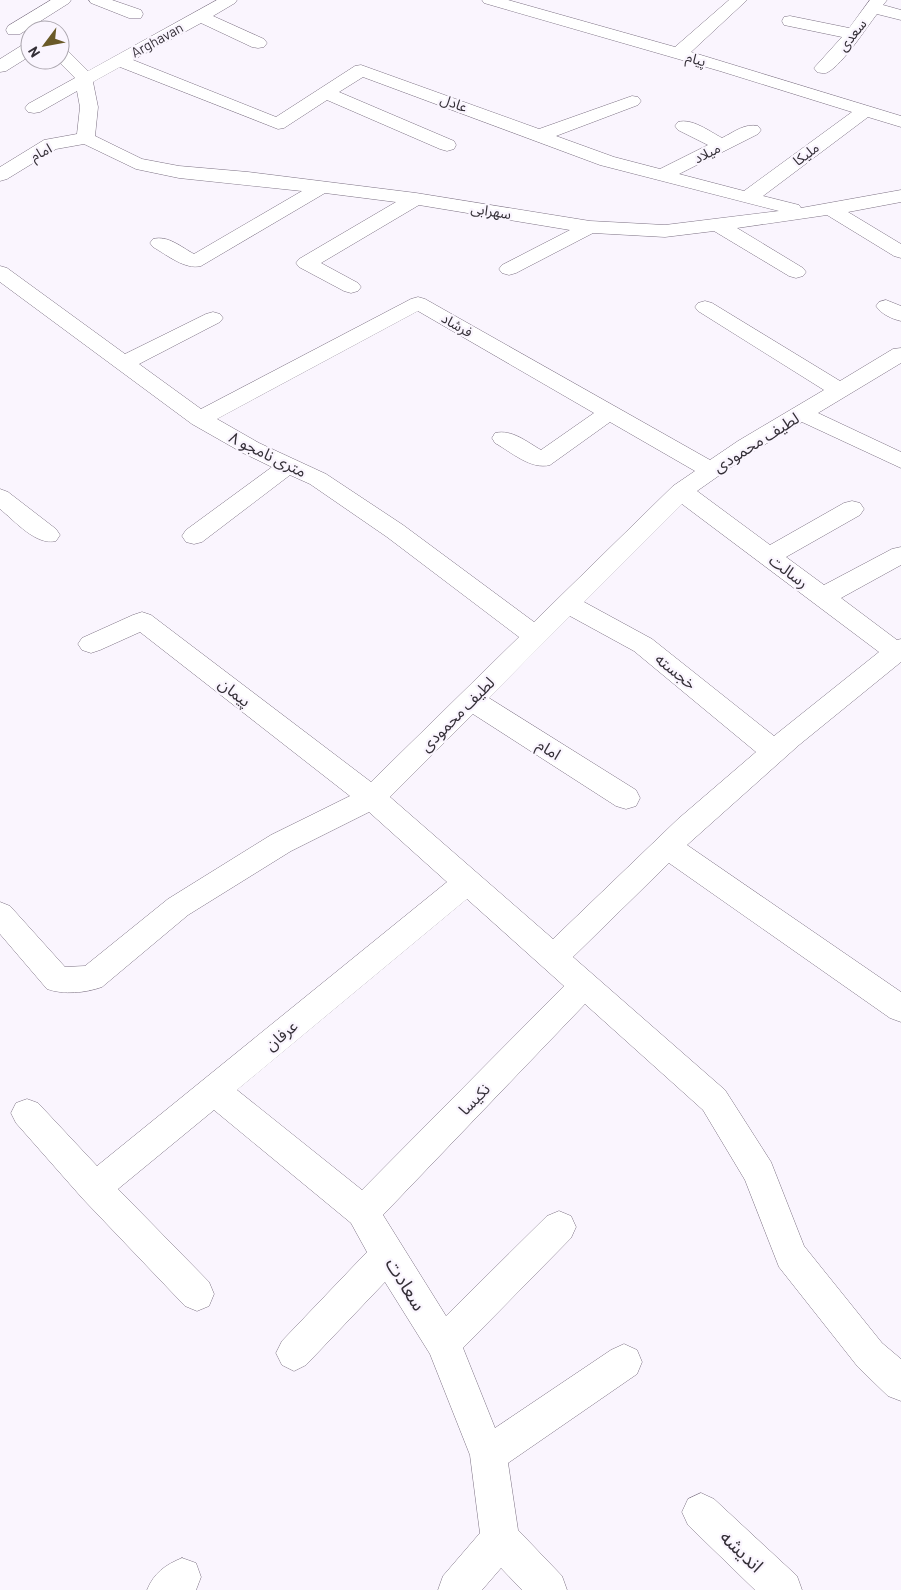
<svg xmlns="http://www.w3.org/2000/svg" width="901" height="1590" viewBox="0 0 901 1590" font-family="Barlow,'Noto Sans Arabic',sans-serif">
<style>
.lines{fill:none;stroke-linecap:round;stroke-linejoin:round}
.minor-casing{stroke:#7c7183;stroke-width:1}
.minor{fill:#fff;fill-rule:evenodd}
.labels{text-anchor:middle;stroke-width:4.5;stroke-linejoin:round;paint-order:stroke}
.far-street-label{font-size:14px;fill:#342f37;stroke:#faf5fe}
.street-label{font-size:16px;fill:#342f37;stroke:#faf5fe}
.near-street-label{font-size:19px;fill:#342f37;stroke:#faf5fe}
</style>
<rect width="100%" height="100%" fill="#faf5fe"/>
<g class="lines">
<g class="minor-casing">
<path id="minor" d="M 51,0 L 71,0 L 69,3 L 20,34 L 8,34 L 6,30 L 8,26 Z
M 89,0 L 112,0 L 141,10 L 143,14 L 141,18 L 129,18 L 91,3 Z
M 217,0 L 237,0 L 235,3 L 213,16 L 264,39 L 267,43 L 264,47 L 258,48 L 252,47 L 201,23 L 133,60 L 276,117 L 355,66 L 361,65 L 539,129 L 632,96 L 638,97 L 641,101 L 638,105 L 556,136 L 614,157 L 660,169 L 708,145 L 678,130 L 675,126 L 678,122 C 692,118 709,131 722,138 C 734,132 745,123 758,126 L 761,130 L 758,134 L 679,174 L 744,191 L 852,112 L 720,71 L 484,3 L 482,0 L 508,0 L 675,47 L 729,0 L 747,0 L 691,52 L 901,116 L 901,127 L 868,117 L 763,196 L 799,205 L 801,208 L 901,190 L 901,202 L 848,212 L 901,244 L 901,258 L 894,256 L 827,215 L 737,228 L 803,268 L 806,272 L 803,276 L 796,278 L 789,276 L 714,231 L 665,237 L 593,233 L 516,273 L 509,275 L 502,273 L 499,269 L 502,265 L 570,230 L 419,205 L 321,263 L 358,283 L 361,287 L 358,291 L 351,293 L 344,291 L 299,267 L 296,263 L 299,259 L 396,202 L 325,193 L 201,266 C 185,270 167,255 153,247 L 150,243 L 153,239 C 168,235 181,247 194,254 L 302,191 L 179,178 L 136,169 L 84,144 L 56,149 L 7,179 L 0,181 L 0,167 L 44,140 L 77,134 L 80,107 L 77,91 L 40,112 L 34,113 L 28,112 L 25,108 L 28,104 L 75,78 L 57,60 L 60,60 L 60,48 L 66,49 L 88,71 ZM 120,67 L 278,129 L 284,128 L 327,100 L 440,149 L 447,151 L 454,149 L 456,145 L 454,141 L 339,92 L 363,77 L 600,165 L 779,211 L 665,225 L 590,221 L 416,193 L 248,172 L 179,166 L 142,159 L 95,136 L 98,107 L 93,82 Z
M 870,0 L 887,0 L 883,5 L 901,10 L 901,20 L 877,14 C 866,28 843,64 828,72 C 825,74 821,73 817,72 L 814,68 L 842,37 L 784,25 L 782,21 L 784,17 L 790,16 L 849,28 Z
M 30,43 L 30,56 L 6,71 L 0,72 L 0,59 L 24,44 Z
M 0,266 L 7,268 L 125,354 L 206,314 L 213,312 L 220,314 L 223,318 L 220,322 L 139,364 L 201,409 L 411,299 L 418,297 L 425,299 L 710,460 L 738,441 L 824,390 L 698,311 L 695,307 L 698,303 L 705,301 L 712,303 L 840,381 L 893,349 L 901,348 L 901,363 L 818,413 L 901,452 L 901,468 L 802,422 L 754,451 L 697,491 L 770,545 L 844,503 L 852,501 L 860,503 L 864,509 L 860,515 L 786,557 L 824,585 L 892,549 L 901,547 L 901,565 L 841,598 L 897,640 L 901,639 L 901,662 L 799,745 L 687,845 L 901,992 L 901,1022 L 890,1018 L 669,863 L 573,957 L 725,1090 L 771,1162 L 804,1246 L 882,1343 L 901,1359 L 901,1401 L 888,1396 L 858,1367 L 779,1267 L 745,1180 L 703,1110 L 585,1004 L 383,1215 L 446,1316 L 547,1216 L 559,1211 L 571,1216 L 576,1227 L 571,1238 L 463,1348 L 495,1428 L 611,1350 L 624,1344 L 637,1350 L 642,1362 L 637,1374 L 508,1463 L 518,1530 L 562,1576 L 567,1590 L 522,1590 L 501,1568 L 482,1590 L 438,1590 L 443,1576 L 480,1533 L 470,1455 L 430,1354 L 385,1282 L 306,1365 L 294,1371 L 282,1365 L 276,1353 L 282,1341 L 367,1252 L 351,1223 L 214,1110 L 118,1189 L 209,1282 L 214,1294 L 209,1306 L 197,1311 L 185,1306 L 83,1199 L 16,1123 L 11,1113 L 16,1103 L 27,1099 L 38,1103 L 97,1166 L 447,882 L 369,812 L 291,851 L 188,915 L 102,987 C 85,993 64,995 47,989 L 0,934 L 0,902 L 10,906 L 65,967 L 85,966 L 168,899 L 271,835 L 350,796 L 140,632 L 100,650 L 91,653 L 82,650 L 78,644 L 82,638 L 133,615 L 142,612 L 151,615 L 371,782 L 519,637 L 387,537 L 310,484 L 290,475 L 202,542 L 194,544 L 186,542 L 182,536 L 186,530 L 272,467 L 243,453 L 192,424 L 0,282 ZM 418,311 L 594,413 L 541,450 C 527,442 512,429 495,433 L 492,438 L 495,443 C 511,452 531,470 550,465 L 610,422 L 695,471 L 673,486 L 534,622 L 403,525 L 326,474 L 259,443 L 217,419 ZM 682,504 L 879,652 L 774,736 L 652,639 L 584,602 ZM 570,616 L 634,651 L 756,752 L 678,819 L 553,939 L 390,797 L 473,714 L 616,806 L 626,809 L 636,806 L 640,798 L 636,790 L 489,698 ZM 467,899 L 564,986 L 362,1190 L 237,1090 Z
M 886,300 L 901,306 L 901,321 C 892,319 881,314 876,306 L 879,302 Z
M 0,489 L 8,492 L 56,529 L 60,535 L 56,541 C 36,546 15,521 0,509 Z
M 701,1493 L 714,1499 L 797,1576 L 802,1590 L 755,1590 L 688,1525 L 682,1512 L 688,1499 Z
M 182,1558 L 196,1563 L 201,1577 L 196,1590 L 147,1590 C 154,1573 165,1565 182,1558 Z"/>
</g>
<use href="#minor" class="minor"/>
</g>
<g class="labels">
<g class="far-street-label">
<text transform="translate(852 35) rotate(-51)" y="5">سعدی</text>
<text transform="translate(157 40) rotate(-29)" y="5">Arghavan</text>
<text transform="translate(696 59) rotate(16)" y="5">پیام</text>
<text transform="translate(454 103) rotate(20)" y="5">عادل</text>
<text transform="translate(41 152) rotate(-28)" y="5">امام</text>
<text transform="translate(707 153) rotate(-27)" y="5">میلاد</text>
<text transform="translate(806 154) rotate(-37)" y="5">ملیکا</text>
<text transform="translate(491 211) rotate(9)" y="5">سهرابی</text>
<text transform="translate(457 325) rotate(30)" y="5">فرشاد</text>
</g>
<g class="street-label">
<text transform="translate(756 442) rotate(-32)" y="6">لطیف محمودی</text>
<text transform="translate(268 454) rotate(26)" y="6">۸ متری نامجو</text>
<text transform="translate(789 571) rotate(37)" y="6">رسالت</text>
<text transform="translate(676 671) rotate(39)" y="6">خجسته</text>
<text transform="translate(235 692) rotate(38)" y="6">پیمان</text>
<text transform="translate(457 714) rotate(-45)" y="6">لطیف محمودی</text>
<text transform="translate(549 749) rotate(32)" y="6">امام</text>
<text transform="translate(281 1035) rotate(-40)" y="6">عرفان</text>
<text transform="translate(474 1099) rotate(-46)" y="6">نکیسا</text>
</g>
<g class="near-street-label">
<text transform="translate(406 1284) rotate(58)" y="7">سعادت</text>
<text transform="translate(742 1551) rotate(44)" y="7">اندیشه</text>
</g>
</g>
<g transform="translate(45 45) rotate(238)"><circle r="24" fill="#faf5fe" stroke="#aba6ae"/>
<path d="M0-4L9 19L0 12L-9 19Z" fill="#6a5a28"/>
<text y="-8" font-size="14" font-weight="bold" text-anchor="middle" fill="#342f37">N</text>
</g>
</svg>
